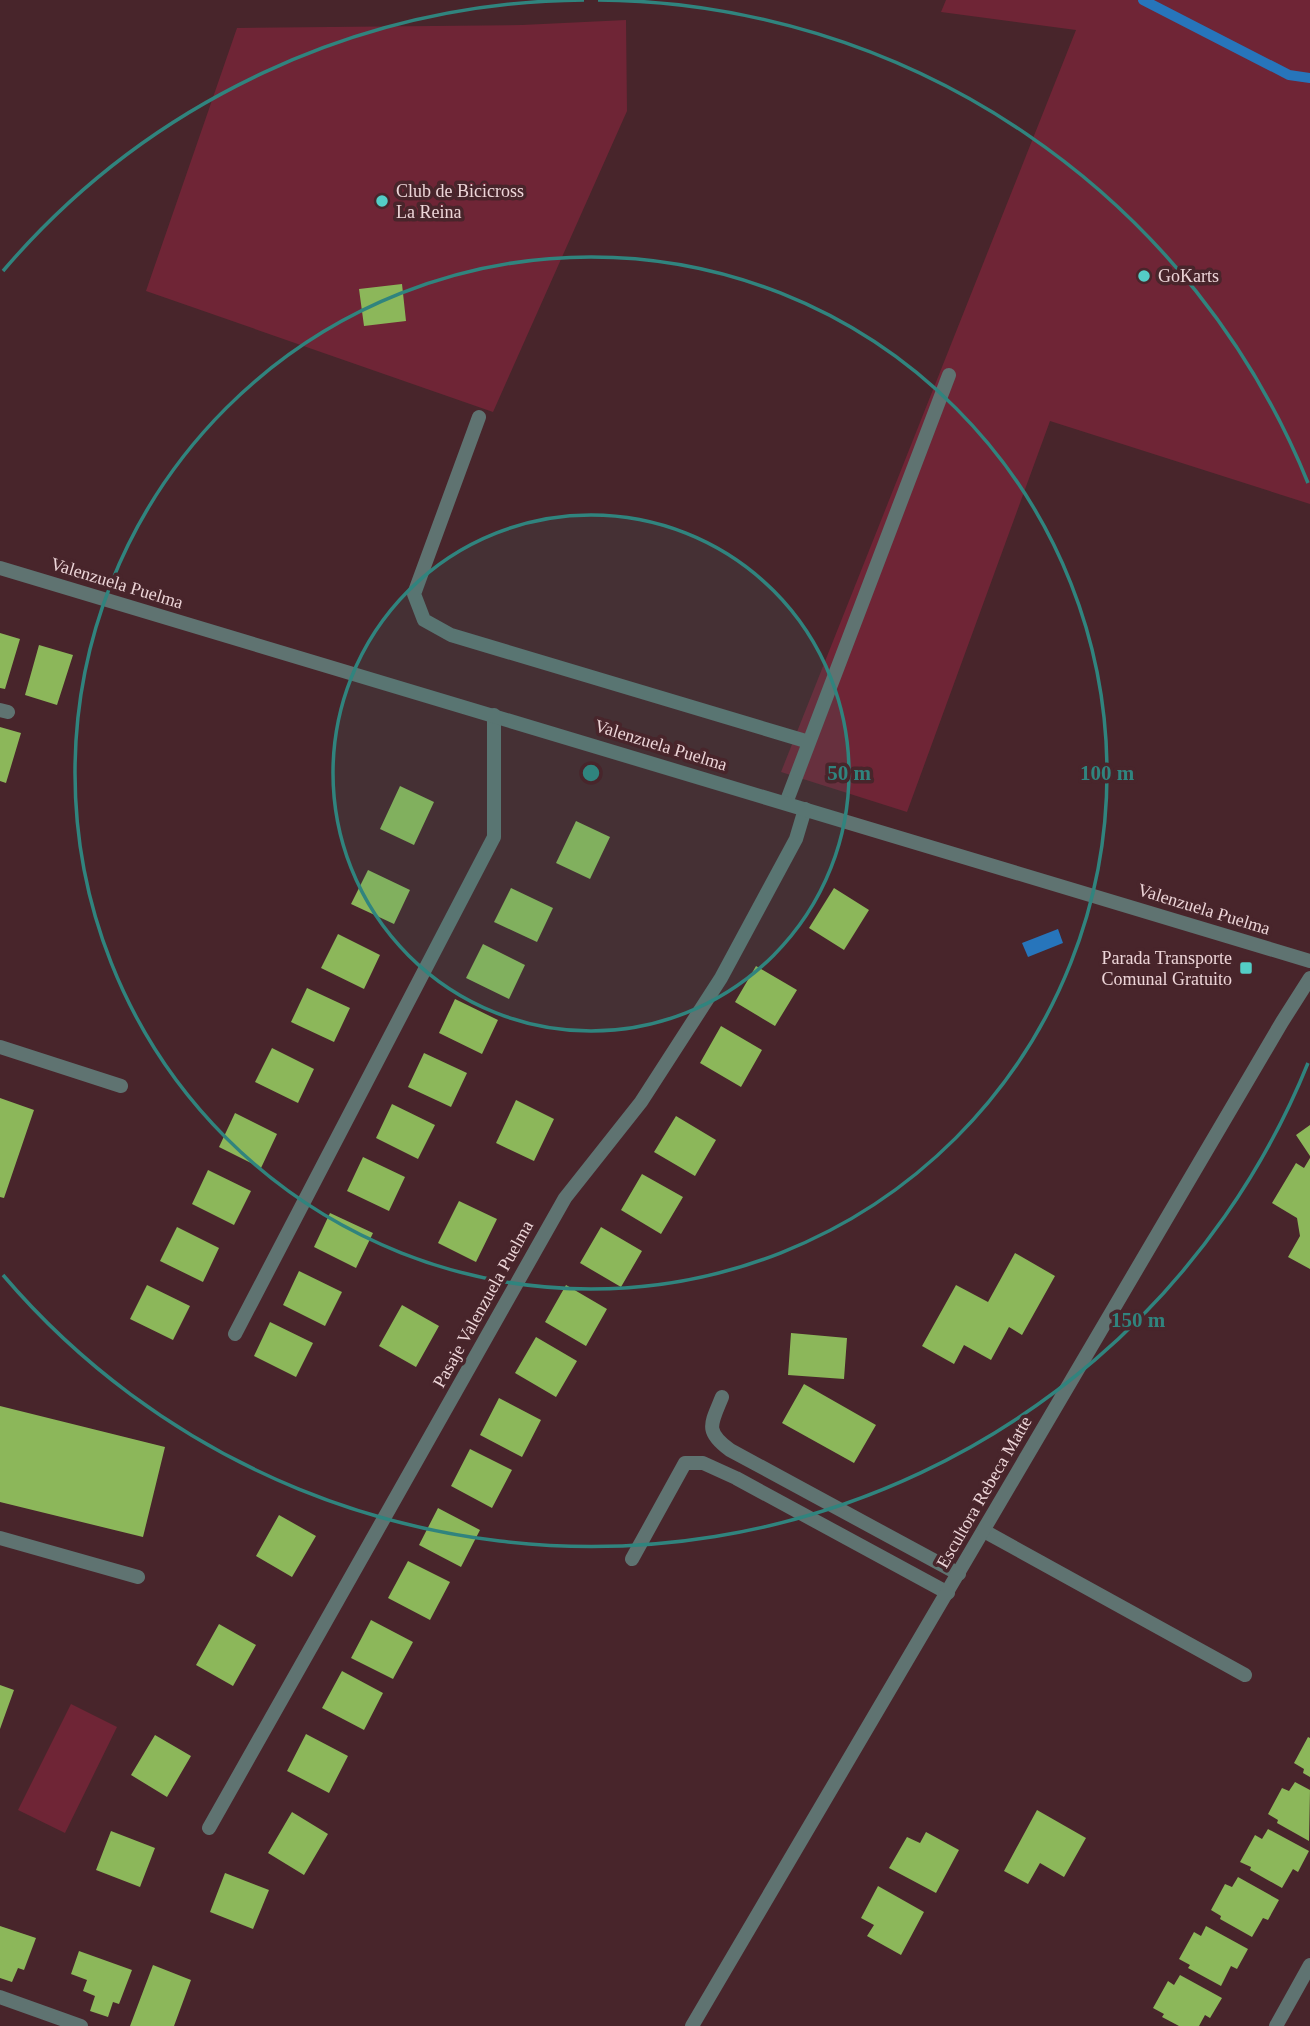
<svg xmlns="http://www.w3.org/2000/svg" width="1310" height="2026" viewBox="0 0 1310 2026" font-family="'Times New Roman',serif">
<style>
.green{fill:#6f2536}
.water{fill:#2775bb}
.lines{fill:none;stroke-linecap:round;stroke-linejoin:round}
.stream{stroke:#2775bb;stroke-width:10}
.building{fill:#8cb75a}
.service{stroke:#5f7371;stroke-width:14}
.minor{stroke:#5f7371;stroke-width:14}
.tertiary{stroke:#5f7371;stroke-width:14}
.ring{fill:none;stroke:#30847e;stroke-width:3.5}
.poi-dot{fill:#54cdc6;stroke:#48252b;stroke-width:2.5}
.labels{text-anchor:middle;stroke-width:7;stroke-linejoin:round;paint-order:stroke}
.poi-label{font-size:18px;fill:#edd5d8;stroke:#48252b;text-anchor:start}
.street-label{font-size:18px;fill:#edd5d8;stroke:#48252b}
.centre{fill:#30847e;stroke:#48252b;stroke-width:3.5}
.ring-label{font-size:21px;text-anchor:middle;font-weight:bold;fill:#30847e;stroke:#48252b;stroke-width:7;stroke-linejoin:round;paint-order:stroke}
</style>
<rect width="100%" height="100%" fill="#48252b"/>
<path class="green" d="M 946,0 L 1310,0 L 1310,504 L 1050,421 L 907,812 L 781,772 L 1076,30 L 941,12 Z
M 626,20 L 627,111 L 493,412 L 146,291 L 237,28 L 522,25 Z
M 71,1704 L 117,1727 L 65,1833 L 18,1810 Z"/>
<path class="water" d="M 1058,929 L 1063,943 L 1028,957 L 1022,943 Z"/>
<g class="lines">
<path class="stream" d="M 1143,0 L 1289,75 L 1310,78"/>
</g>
<path class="building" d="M 402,284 L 406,321 L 364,326 L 359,289 Z
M 0,633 L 20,639 L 5,689 L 0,688 Z
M 39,645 L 73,655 L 57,705 L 25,695 Z
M 0,727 L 21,733 L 6,783 L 0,781 Z
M 400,786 L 434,802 L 414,845 L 380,829 Z
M 576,821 L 610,837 L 590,879 L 556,863 Z
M 368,870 L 410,890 L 394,924 L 351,904 Z
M 511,888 L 553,908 L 537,942 L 494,922 Z
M 834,888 L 869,910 L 844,950 L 809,928 Z
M 338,934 L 380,955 L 364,989 L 321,968 Z
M 483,944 L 525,965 L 509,999 L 466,978 Z
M 756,966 L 797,990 L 775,1026 L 735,1002 Z
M 307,988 L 350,1008 L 334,1042 L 291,1022 Z
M 455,999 L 498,1020 L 482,1054 L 439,1033 Z
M 721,1026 L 762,1050 L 741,1087 L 700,1063 Z
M 272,1048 L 314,1069 L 298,1103 L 255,1082 Z
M 424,1053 L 467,1073 L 451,1107 L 408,1087 Z
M 0,1098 L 34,1110 L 4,1198 L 0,1197 Z
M 516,1100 L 554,1119 L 534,1161 L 496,1143 Z
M 392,1104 L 435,1125 L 418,1159 L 376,1138 Z
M 235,1113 L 277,1134 L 261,1168 L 219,1147 Z
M 676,1116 L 716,1140 L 695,1176 L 654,1152 Z
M 1310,1125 L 1310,1156 L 1296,1135 Z
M 363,1157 L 405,1177 L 389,1211 L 347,1191 Z
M 1310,1158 L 1310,1269 L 1288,1257 L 1300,1236 L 1297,1218 L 1272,1203 L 1296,1163 L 1304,1168 Z
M 208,1170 L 251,1191 L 234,1225 L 192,1204 Z
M 642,1174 L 683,1197 L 661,1234 L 621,1210 Z
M 459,1201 L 497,1219 L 476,1262 L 438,1243 Z
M 330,1213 L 373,1233 L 356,1268 L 314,1247 Z
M 177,1227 L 219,1248 L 203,1282 L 160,1261 Z
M 601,1227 L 642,1251 L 621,1287 L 580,1263 Z
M 1015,1253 L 1055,1276 L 1022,1335 L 1009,1327 L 991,1360 L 964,1345 L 954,1364 L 922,1346 L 956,1285 L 988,1302 Z
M 299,1271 L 342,1292 L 325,1326 L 283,1305 Z
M 147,1285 L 190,1306 L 173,1340 L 130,1319 Z
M 566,1285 L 607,1309 L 586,1346 L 545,1322 Z
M 402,1305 L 439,1326 L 416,1367 L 379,1346 Z
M 270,1322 L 313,1343 L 296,1377 L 254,1356 Z
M 791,1333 L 847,1338 L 844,1379 L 788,1375 Z
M 536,1337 L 577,1361 L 556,1397 L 515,1373 Z
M 804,1384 L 876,1425 L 854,1463 L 782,1423 Z
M 499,1398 L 541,1420 L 522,1457 L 480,1435 Z
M 0,1406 L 165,1447 L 143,1537 L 0,1502 Z
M 470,1449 L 512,1470 L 492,1508 L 451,1486 Z
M 438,1508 L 480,1530 L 461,1567 L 419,1545 Z
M 279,1515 L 316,1536 L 292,1577 L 256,1556 Z
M 408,1561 L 450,1582 L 430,1620 L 388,1598 Z
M 371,1620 L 413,1642 L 393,1679 L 351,1658 Z
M 219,1624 L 256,1645 L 233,1686 L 196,1665 Z
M 342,1671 L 383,1693 L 364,1730 L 322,1708 Z
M 0,1685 L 14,1690 L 0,1729 Z
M 306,1734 L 348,1756 L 329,1793 L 287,1771 Z
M 155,1735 L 191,1756 L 167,1797 L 131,1775 Z
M 1308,1737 L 1310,1738 L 1310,1777 L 1303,1773 L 1304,1769 L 1294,1763 Z
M 1295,1782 L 1310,1790 L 1309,1841 L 1277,1823 L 1278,1820 L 1268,1814 L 1282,1788 L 1289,1791 Z
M 1037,1810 L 1086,1838 L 1064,1877 L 1040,1863 L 1028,1884 L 1004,1871 Z
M 292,1812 L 328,1834 L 304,1875 L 268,1853 Z
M 1268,1829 L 1309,1851 L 1298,1872 L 1293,1869 L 1282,1888 L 1250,1870 L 1251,1867 L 1240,1862 L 1255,1835 L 1262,1839 Z
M 111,1831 L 155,1848 L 140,1887 L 96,1870 Z
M 926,1832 L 959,1850 L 936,1893 L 889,1868 L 907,1837 L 920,1843 Z
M 225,1873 L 269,1890 L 253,1929 L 210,1912 Z
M 1238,1877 L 1279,1900 L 1268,1920 L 1263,1918 L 1252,1937 L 1220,1919 L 1221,1916 L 1211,1910 L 1225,1884 L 1232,1887 Z
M 878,1886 L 924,1912 L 901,1955 L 867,1936 L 874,1925 L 861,1918 Z
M 0,1926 L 36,1938 L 24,1970 L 18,1968 L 12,1982 L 0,1978 Z
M 1206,1926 L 1248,1949 L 1237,1969 L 1231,1966 L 1221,1986 L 1188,1968 L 1190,1965 L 1179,1959 L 1194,1932 L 1201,1936 Z
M 79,1951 L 132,1970 L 119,2004 L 113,2002 L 108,2017 L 90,2011 L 95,1996 L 83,1991 L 87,1980 L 71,1974 Z
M 153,1965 L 191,1980 L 174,2026 L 130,2026 Z
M 1180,1975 L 1222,1998 L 1210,2018 L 1205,2015 L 1199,2026 L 1179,2026 L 1162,2017 L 1164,2014 L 1153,2008 L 1168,1981 L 1174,1985 Z"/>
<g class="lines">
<path class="service" d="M 479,417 L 414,594 L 424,620 L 451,635 L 809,742
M 786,803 L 949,375
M 722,1397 C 711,1424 704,1431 730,1450 L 959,1574
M 984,1531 L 1245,1675
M 632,1559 L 685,1463 L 703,1463 L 736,1478 L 948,1593"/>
<path class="minor" d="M 0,710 L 8,712
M 0,1047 L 121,1086
M 235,1334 L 494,837 L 494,715
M 0,1538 L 138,1577
M 209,1828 L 565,1198 L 641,1102 L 721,978 L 796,839 L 805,809
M 0,1997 L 81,2026
M 692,2026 L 1282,1022 L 1310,978
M 1276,2026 L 1310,1965"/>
<path class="tertiary" d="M 0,568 L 1310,961"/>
</g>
<circle cx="591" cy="773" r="258" fill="#30847e" fill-opacity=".12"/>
<g class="ring">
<circle cx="591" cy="773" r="258"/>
<circle cx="591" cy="773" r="516"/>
<path d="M1308 1063A773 773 0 0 1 3 1275M3 271A773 773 0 0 1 584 0M598 0A773 773 0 0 1 1308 483"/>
</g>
<g class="poi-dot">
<circle cx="382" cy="201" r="7"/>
<circle cx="1144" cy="276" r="7"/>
<rect x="1239" y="961" width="14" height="14" rx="3.5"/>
</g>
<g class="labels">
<g class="poi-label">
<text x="396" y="197">Club de Bicicross<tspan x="396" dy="21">La Reina</tspan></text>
<text x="1158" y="282">GoKarts</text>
<text x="1232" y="964" text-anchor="end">Parada Transporte<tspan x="1232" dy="21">Comunal Gratuito</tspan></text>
</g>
<g class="street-label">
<text transform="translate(117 583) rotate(17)" y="6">Valenzuela Puelma</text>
<text transform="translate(661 745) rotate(17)" y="6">Valenzuela Puelma</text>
<text transform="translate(1204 909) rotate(17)" y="6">Valenzuela Puelma</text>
<text transform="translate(483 1304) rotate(-61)" y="6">Pasaje Valenzuela Puelma</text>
<text transform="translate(984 1492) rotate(-60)" y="6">Escultora Rebeca Matte</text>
</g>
</g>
<circle cx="591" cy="773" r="10" class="centre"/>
<g class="ring-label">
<text x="849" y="780">50 m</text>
<text x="1107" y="780">100 m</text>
<text x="1138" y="1327">150 m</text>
</g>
</svg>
